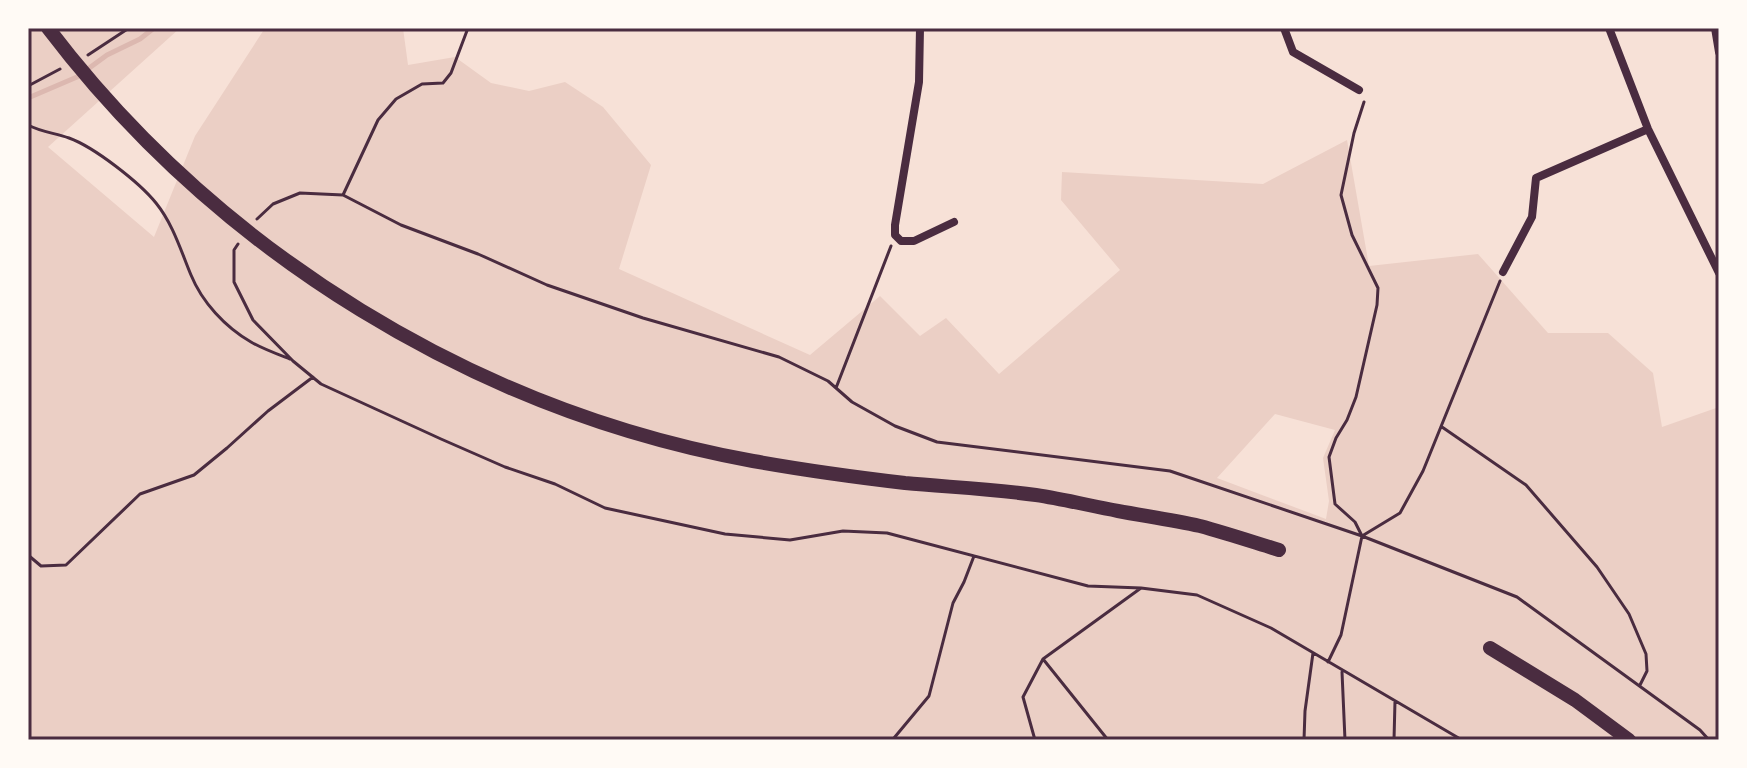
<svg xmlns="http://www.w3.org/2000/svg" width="1747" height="768" viewBox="0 0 1747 768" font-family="'Exo 2',sans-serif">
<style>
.green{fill:#ebcfc5;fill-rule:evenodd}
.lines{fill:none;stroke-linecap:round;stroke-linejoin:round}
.stream{stroke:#dcb8b0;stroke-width:5}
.path{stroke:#4a2c40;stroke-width:3}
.minor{stroke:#4a2c40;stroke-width:8}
.trunk{stroke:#4a2c40;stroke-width:14}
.neatline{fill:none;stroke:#4a2c40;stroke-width:3}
</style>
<rect width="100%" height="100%" fill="#f7e1d7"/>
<path class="green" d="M 28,28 L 180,28 L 48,147 L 154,237 L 195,136 L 265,28 L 403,28 L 408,65 L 455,57 L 491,83 L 529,91 L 565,82 L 603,107 L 651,165 L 619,269 L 810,355 L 880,296 L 920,336 L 946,318 L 999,374 L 1120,270 L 1061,200 L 1062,172 L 1263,184 L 1347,140 L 1369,266 L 1478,254 L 1548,333 L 1608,333 L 1653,373 L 1662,427 L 1719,407 L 1719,740 L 28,740 ZM 1275,414 L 1335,430 L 1323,458 L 1329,501 L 1326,519 L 1217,478 Z"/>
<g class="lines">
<path class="stream" d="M 28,98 L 77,77 L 107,55 L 140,39 L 154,28"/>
<path class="path" d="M 88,55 L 129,28
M 28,86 L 60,69
M 28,125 C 41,132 55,133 69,138 C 94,147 139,182 156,203 C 173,224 181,251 191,275 C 202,302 225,327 251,342 C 263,349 277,354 290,359
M 343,195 L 378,120 L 396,99 L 422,84 L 443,83 L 451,73 L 468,28
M 257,219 L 273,204 L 300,193 L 343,195 L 401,225 L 478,254 L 547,285 L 643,318 L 779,357 L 828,381 L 852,402 L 895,426 L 937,442 L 1170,471 L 1362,536 L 1517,597 L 1700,730 L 1709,740
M 238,244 L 234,250 L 234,282 L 253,320 L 293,361 L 321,384 L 441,439 L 505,467 L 555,484 L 605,508 L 725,534 L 790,540 L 843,531 L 887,533 L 1088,586 L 1141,588 L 1197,595 L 1271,628 L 1462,740
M 836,388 L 891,246
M 1442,427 L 1526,485 L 1597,567 L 1629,614 L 1646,654 L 1647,671 L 1640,685
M 1362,536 L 1355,522 L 1335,504 L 1329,457 L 1336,438 L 1347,420 L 1356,397 L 1377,305 L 1378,288 L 1352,235 L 1341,195 L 1354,133 L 1364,102
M 28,555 L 41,566 L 66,565 L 140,494 L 194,475 L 227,448 L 268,411 L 313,377
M 1043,659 L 1108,740
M 1328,662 L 1341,635 L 1362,536 L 1400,513 L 1423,471 L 1500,281
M 1342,672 L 1345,740
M 891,740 L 894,738 L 929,696 L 953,603 L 964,582 L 974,556
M 1035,740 L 1023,697 L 1043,659 L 1141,588
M 1304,740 L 1305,711 L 1313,653
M 1394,740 L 1395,701"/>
<path class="minor" d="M 920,28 L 919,82 L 895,225 L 895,235 L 901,241 L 914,241 L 954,222
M 1284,28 L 1293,52 L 1359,90
M 1609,28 L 1648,129 L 1719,273
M 1715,28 L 1719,52
M 1503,272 L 1532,217 L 1536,178 L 1648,129"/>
<path class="trunk" d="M 48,28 C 219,253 476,411 753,461 C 803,470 854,477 905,483 C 948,487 992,489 1036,495 C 1063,499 1091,506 1118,511 C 1145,516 1173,520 1200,526 C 1226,533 1253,542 1279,550
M 1490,648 L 1575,700 L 1629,740"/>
</g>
<rect width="1747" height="768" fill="none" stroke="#fffaf5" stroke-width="60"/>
<rect x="30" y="30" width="1687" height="708" class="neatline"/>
</svg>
